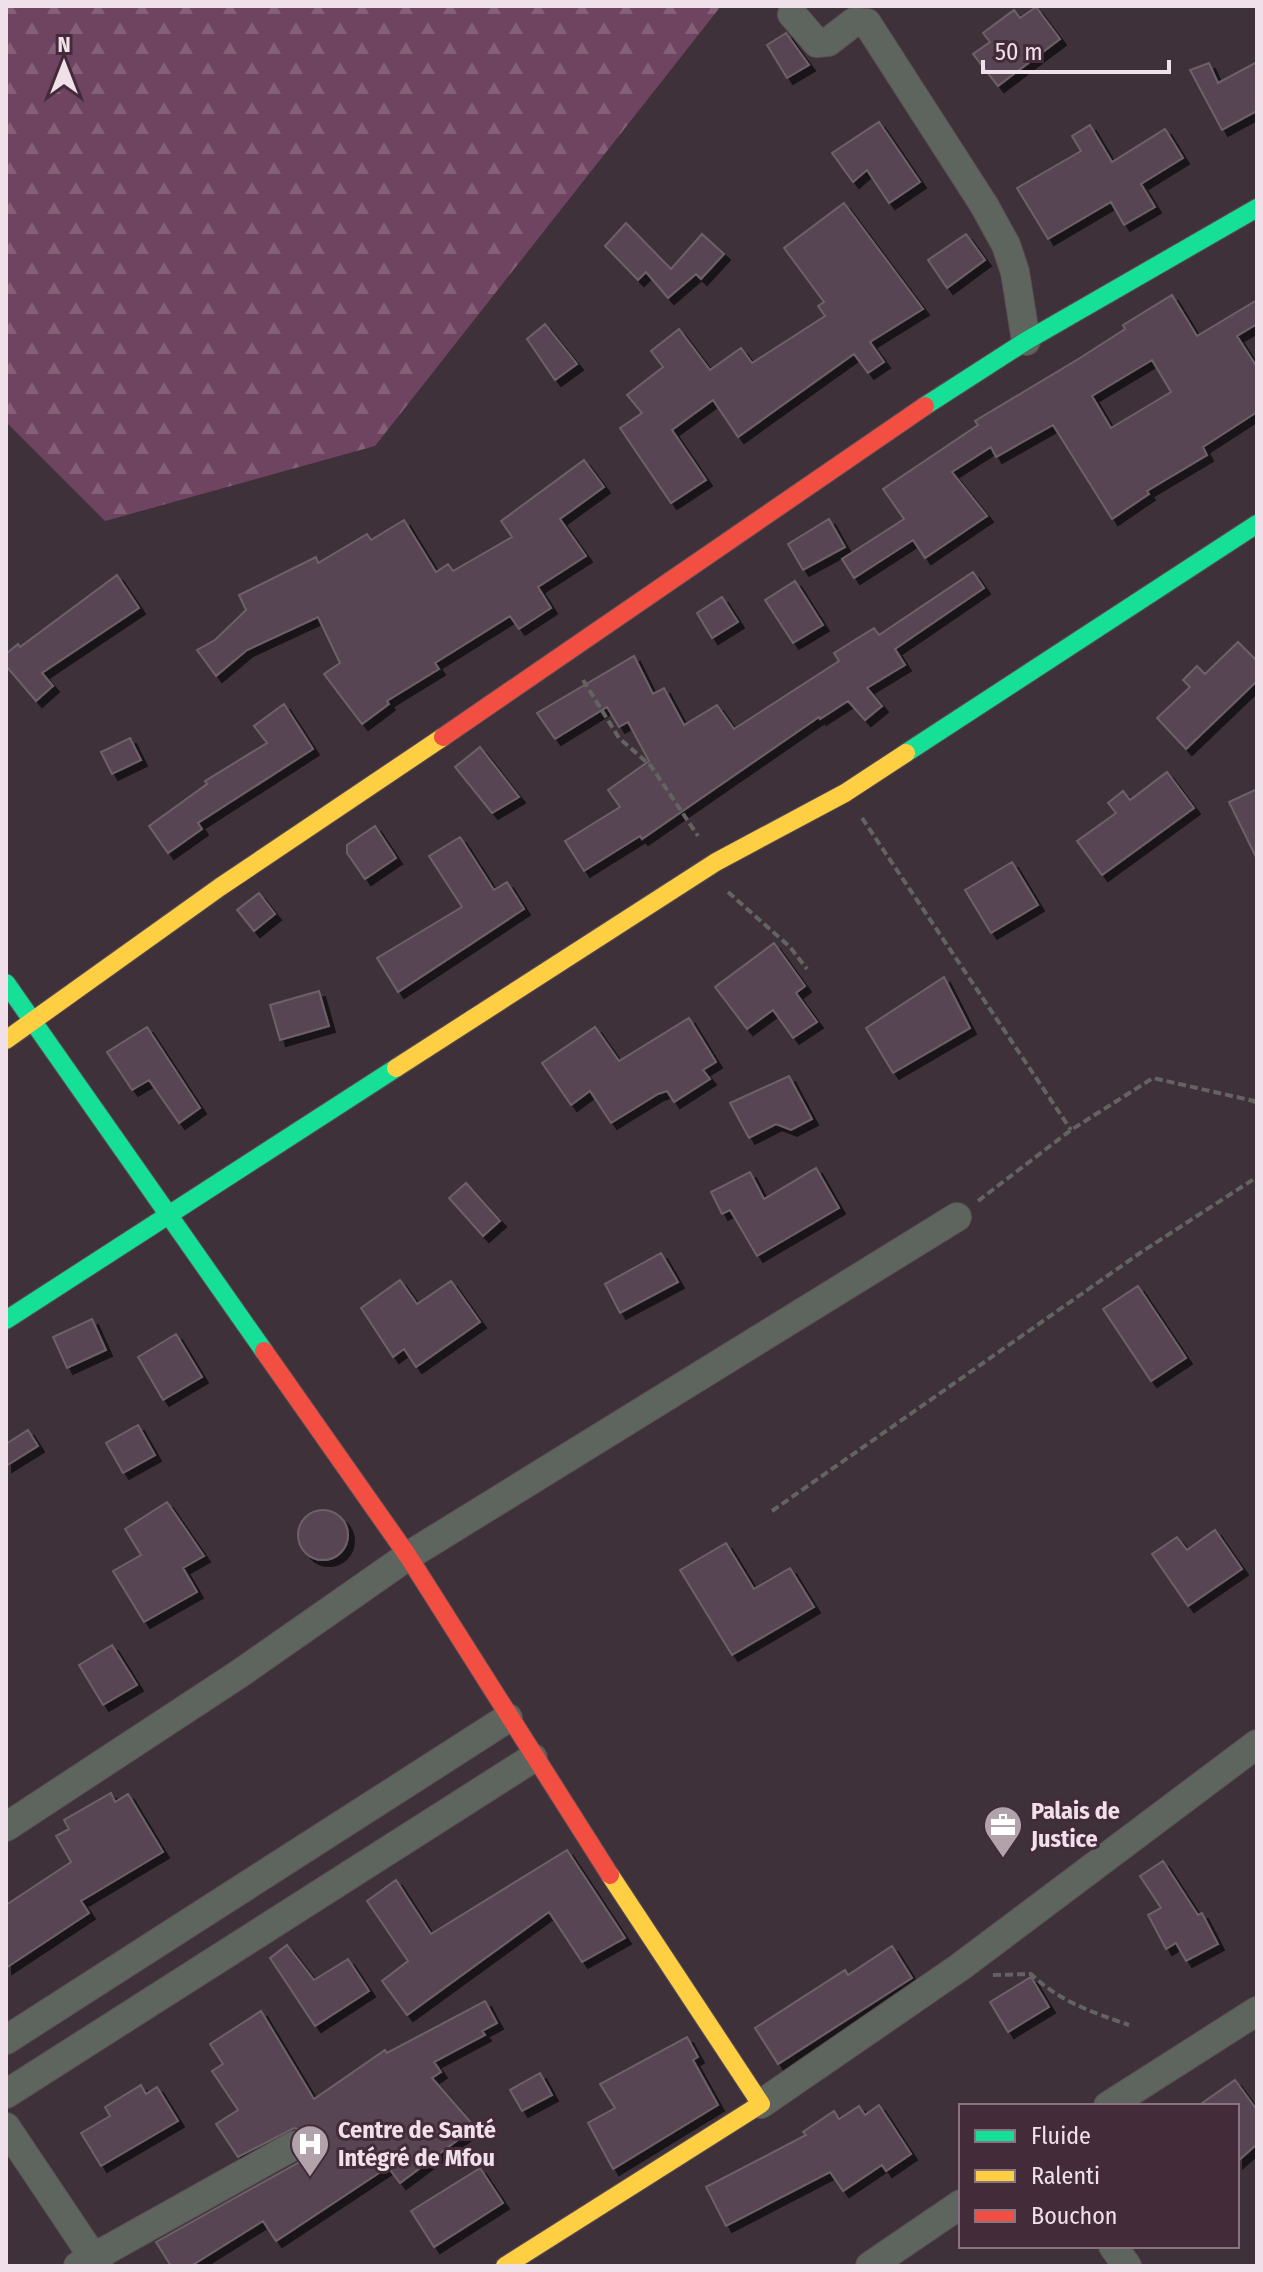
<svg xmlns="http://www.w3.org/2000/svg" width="1263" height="2272" viewBox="0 0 1263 2272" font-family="'Fira Sans Condensed',sans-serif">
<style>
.forest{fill:url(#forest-firs)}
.building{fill:#594553;stroke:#6d6168;stroke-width:2;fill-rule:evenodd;filter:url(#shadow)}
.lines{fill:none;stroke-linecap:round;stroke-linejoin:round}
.street-casing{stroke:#5a4e54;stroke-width:30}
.fast-casing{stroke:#5a4e54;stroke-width:20}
.slow-casing{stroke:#5a4e54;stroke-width:20}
.jam-casing{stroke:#5a4e54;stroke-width:20}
.path{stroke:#636461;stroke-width:4;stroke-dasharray:8 4;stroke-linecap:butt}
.street{stroke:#5e655e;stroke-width:28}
.fast{stroke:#16e098;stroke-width:18}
.slow{stroke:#ffcf43;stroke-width:18}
.jam{stroke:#f24e42;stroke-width:18}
.labels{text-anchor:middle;stroke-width:6;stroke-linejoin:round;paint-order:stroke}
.poi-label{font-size:24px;font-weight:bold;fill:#f0e0e9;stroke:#442b3a;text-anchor:start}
</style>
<defs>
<pattern id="forest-firs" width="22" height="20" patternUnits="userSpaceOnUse" patternTransform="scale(2)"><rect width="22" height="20" fill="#6f4460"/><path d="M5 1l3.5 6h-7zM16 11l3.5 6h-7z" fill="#845f77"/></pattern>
<filter id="shadow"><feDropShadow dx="6" dy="6" stdDeviation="0" flood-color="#0009"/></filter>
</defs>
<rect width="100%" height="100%" fill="#3e3139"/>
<path class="forest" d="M 6,6 L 721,6 L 375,446 L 105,521 L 6,422 Z"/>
<path class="building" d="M 1036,7 L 1060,39 L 998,86 L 973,54 L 990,42 L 983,33 L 1014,10 L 1020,18 Z
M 786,33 L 809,65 L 787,78 L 767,45 Z
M 1257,62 L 1257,111 L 1222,130 L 1190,70 L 1209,63 L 1218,83 Z
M 879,122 L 920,182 L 889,203 L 867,170 L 853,182 L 832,153 Z
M 1090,125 L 1112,162 L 1165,129 L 1183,158 L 1141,184 L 1155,207 L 1124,225 L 1111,202 L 1048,239 L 1017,188 L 1081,151 L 1072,136 Z
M 844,203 L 923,309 L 870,342 L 884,362 L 868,373 L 854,354 L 738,437 L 713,400 L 672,430 L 706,480 L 671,503 L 620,428 L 642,413 L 627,395 L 663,367 L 651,351 L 679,329 L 710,370 L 741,348 L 752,363 L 825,316 L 818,306 L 824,302 L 784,248 Z
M 626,223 L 671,269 L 702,234 L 724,254 L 701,279 L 696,274 L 668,298 L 646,272 L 638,280 L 605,246 Z
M 966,234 L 985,260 L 947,288 L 928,260 Z
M 1172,295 L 1197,336 L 1257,300 L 1257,324 L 1237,336 L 1257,367 L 1257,412 L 1203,447 L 1207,455 L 1147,491 L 1149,494 L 1112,519 L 1053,425 L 996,457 L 991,447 L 952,472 L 987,516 L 925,558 L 913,540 L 854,578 L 842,559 L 904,519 L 883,489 L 978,425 L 975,421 L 1080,358 L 1125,329 L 1123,325 ZM 1152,360 L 1171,392 L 1111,428 L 1092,396 Z
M 545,324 L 577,364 L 555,380 L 527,339 Z
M 584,460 L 604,487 L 560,519 L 586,556 L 538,587 L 551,608 L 519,629 L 510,616 L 435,663 L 439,669 L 387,701 L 389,704 L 362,724 L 324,674 L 340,663 L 318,617 L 247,650 L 216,676 L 197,650 L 215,640 L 246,610 L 239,595 L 316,557 L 318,563 L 367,534 L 371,540 L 404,520 L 436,572 L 448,564 L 453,571 L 512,537 L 501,521 Z
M 829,519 L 845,547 L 803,570 L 788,544 Z
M 973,572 L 984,588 L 895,649 L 905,665 L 867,688 L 882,706 L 865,720 L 848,701 L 820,719 L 819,717 L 642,839 L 640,836 L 584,871 L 565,841 L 620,807 L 608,790 L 649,761 L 628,722 L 619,727 L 607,707 L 555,739 L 537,713 L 634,656 L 653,694 L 664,688 L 684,725 L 717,705 L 734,729 L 839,661 L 834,653 L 874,628 L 879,635 Z
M 117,575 L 139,608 L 42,673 L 53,686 L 36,701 L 6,666 L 6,654 L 18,644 L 20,647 Z
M 795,581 L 823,625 L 793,643 L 765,600 Z
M 722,597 L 738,622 L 712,638 L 697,613 Z
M 1238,642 L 1257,661 L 1257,681 L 1186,749 L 1157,718 L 1190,687 L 1183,680 L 1197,666 L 1205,674 Z
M 284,704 L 313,749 L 198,823 L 202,829 L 168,853 L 149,826 L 207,784 L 205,781 L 267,743 L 254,726 Z
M 130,738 L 141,760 L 112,774 L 101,752 Z
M 480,747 L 519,797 L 492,813 L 455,767 Z
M 1167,772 L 1194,808 L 1102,875 L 1077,841 L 1116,813 L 1108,803 L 1123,791 L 1130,800 Z
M 1257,789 L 1257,859 L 1229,802 Z
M 375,826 L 396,858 L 365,879 L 347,853 L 347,845 Z
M 460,837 L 494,890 L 507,882 L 524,909 L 398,992 L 377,958 L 462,907 L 429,856 Z
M 1012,862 L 1038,905 L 991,933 L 965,890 Z
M 259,893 L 275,914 L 254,931 L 237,910 Z
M 774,943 L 805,986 L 796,993 L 817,1022 L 793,1038 L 773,1010 L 747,1029 L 715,987 Z
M 944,977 L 970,1028 L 893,1073 L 866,1028 Z
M 319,991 L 329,1026 L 280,1040 L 270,1005 Z
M 689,1018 L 716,1062 L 703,1070 L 710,1079 L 674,1102 L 667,1091 L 658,1094 L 611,1123 L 590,1091 L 571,1105 L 542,1063 L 595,1027 L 619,1061 Z
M 147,1027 L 200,1108 L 179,1123 L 149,1080 L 132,1090 L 107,1052 Z
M 789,1076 L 812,1119 L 791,1130 L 776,1124 L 749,1138 L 730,1103 Z
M 816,1168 L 839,1208 L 757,1256 L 730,1210 L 722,1214 L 711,1192 L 750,1172 L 764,1199 Z
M 466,1183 L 500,1221 L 483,1236 L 449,1198 Z
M 661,1253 L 678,1282 L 620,1313 L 605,1284 Z
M 400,1280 L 417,1304 L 451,1281 L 480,1322 L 416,1367 L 404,1349 L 393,1357 L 361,1308 Z
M 1138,1286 L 1186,1358 L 1151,1381 L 1103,1309 Z
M 92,1319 L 106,1350 L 67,1368 L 53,1337 Z
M 176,1334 L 202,1377 L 163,1400 L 138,1357 Z
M 138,1425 L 155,1455 L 123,1473 L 106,1443 Z
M 28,1430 L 38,1446 L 6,1466 L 6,1444 Z
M 167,1502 L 204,1556 L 183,1568 L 197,1592 L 144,1622 L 113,1571 L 141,1555 L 125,1529 Z
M298 1535a25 25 0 1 1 50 0a25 25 0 1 1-50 0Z
M 1215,1530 L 1242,1569 L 1188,1606 L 1152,1554 L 1177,1537 L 1187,1550 Z
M 726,1543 L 754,1589 L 790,1568 L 814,1607 L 732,1655 L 680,1570 Z
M 112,1645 L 137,1685 L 103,1705 L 79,1665 Z
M 111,1793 L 115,1802 L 128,1794 L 163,1852 L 81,1901 L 89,1913 L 6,1968 L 6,1905 L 71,1862 L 56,1836 L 69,1829 L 64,1820 Z
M 567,1850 L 625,1938 L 582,1962 L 549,1912 L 407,2015 L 382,1981 L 408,1961 L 367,1901 L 396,1880 L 431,1934 Z
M 1163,1861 L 1198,1915 L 1202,1913 L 1218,1944 L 1186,1961 L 1176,1943 L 1166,1949 L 1148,1915 L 1161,1908 L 1140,1876 Z
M 287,1945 L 314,1980 L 348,1959 L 369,1991 L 315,2026 L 270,1958 Z
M 892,1946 L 912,1978 L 778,2064 L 755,2028 L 845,1970 L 848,1975 Z
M 1031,1977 L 1049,2007 L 1008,2032 L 990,2002 Z
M 485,2001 L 497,2023 L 482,2031 L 485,2035 L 434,2062 L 441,2072 L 432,2078 L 475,2127 L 400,2183 L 388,2167 L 276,2241 L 263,2221 L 191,2266 L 171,2266 L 156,2242 L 303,2160 L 312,2146 L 304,2131 L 294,2128 L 238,2157 L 216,2124 L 238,2110 L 212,2071 L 223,2064 L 210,2044 L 261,2011 L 314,2099 L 385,2050 L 387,2053 Z
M 687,2037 L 698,2057 L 693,2060 L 718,2105 L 613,2169 L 588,2123 L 615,2108 L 600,2084 Z
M 540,2073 L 552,2095 L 522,2111 L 510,2090 Z
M 1235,2080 L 1257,2110 L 1257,2144 L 1237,2162 L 1237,2106 L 1198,2106 Z
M 141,2085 L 146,2094 L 157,2087 L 178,2121 L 101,2166 L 81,2133 L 110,2116 L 105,2107 Z
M 879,2105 L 911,2154 L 886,2171 L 882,2165 L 843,2191 L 830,2172 L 726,2226 L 706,2187 L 806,2135 L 803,2132 L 834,2111 L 839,2119 L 859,2106 L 865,2115 Z
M 480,2168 L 503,2203 L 434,2247 L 411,2211 Z"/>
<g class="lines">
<g class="street-casing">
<path id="street" d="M 792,14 L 817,43 L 828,42 L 854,22 L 867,23 L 984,205 L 1006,245 L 1015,272 L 1026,341
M 6,1827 L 239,1674 L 408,1556 L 957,1217
M 6,2040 L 508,1718
M 6,2094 L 533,1758
M 761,2104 L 960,1967 L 1257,1744
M 1108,2106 L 1257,2011
M 6,2127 L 99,2266
M 1113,2246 L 1127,2266
M 78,2266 L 295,2145
M 870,2266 L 961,2204"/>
</g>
<g class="fast-casing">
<path id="fast" d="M 925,406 L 1026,341 L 1257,208
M 906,753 L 1257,524
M 6,983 L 264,1351
M 6,1320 L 396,1068"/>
</g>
<g class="slow-casing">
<path id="slow" d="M 6,1040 L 220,887 L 443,737
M 396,1068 L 716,862 L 845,793 L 906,753
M 505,2266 L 761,2104 L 610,1875"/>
</g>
<g class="jam-casing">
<path id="jam" d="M 443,737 L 925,406
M 264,1351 L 408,1556 L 610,1875"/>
</g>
<path class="path" d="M 583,680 L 619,738 L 651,766 L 698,836
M 862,818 L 1071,1130
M 728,892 L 790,947 L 807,969
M 978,1201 L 1071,1130 L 1153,1078 L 1254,1101 L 1257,1107
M 772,1511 L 1140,1253 L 1257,1177
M 993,1975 L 1031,1974 C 1060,2002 1092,2012 1129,2025"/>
<use href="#street" class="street"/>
<use href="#fast" class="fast"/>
<use href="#slow" class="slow"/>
<use href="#jam" class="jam"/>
</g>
<defs>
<g id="office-pin" transform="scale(2)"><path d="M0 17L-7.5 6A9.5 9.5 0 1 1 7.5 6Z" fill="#b2a3ab" stroke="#442b3a"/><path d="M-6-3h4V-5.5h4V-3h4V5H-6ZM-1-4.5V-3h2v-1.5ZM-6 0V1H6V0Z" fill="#fff"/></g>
<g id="hospital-pin" transform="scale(2)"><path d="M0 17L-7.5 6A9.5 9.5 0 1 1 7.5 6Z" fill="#b2a3ab" stroke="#442b3a"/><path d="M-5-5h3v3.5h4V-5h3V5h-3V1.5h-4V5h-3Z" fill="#fff"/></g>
</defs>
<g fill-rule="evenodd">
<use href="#office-pin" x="1003" y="1825"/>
<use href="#hospital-pin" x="310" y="2144"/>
</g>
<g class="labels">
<g class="poi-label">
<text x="1031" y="1819">Palais de<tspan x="1031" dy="28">Justice</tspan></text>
<text x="338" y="2138">Centre de Santé<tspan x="338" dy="28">Intégré de Mfou</tspan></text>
</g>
</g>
<rect width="1263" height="2272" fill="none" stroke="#f0e0e9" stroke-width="16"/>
<rect x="959" y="2104" width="280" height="144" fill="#442b3a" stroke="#897380" stroke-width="2"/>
<rect x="975" y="2130" width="40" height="12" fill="#16e098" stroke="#897380" stroke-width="2"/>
<text x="1031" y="2144" font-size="24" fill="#f0e0e9">Fluide</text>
<rect x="975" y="2170" width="40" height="12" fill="#ffcf43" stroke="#897380" stroke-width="2"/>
<text x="1031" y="2184" font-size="24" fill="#f0e0e9">Ralenti</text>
<rect x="975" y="2210" width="40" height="12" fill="#f24e42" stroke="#897380" stroke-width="2"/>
<text x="1031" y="2224" font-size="24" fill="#f0e0e9">Bouchon</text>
<g transform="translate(64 64)" stroke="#442b3a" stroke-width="6" paint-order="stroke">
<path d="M0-6L14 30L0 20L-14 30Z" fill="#f0e0e9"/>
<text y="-12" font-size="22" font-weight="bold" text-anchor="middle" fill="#f0e0e9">N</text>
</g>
<path d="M983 60v12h186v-12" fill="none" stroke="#f0e0e9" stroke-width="4"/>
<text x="995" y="60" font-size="24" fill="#f0e0e9" stroke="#442b3a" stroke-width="6" paint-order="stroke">50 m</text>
</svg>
